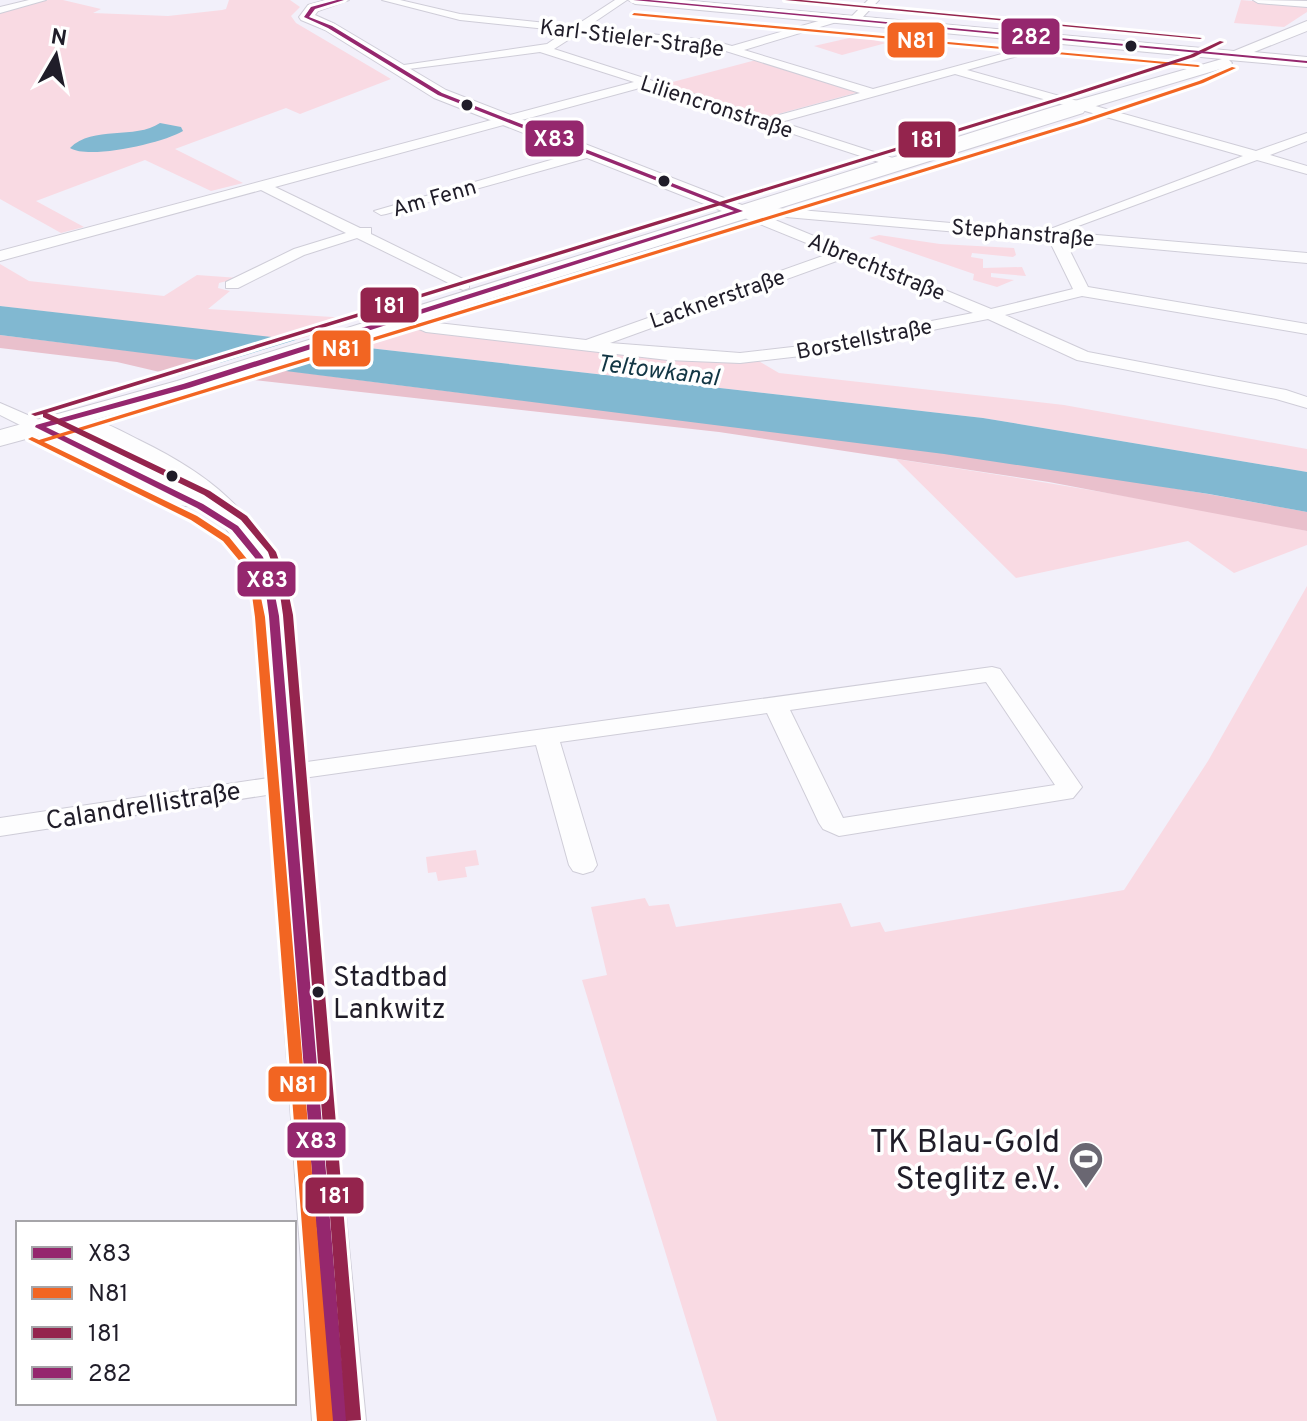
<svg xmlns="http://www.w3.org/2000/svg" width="1307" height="1421" viewBox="0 0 1307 1421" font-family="Overpass,sans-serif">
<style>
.green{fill:#f9dae3}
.forest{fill:#e9c0cc}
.water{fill:#81b8d1}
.pier{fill:#f2f0fa}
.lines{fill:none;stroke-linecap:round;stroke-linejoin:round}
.street-casing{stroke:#cfcdd8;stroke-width:2}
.secondary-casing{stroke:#cfcdd8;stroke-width:2}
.street{fill:#fdfdfe;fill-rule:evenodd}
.secondary{fill:#fdfdfe;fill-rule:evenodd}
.bus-1-casing{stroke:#fff;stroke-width:6}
.bus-2-casing{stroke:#fff;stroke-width:6}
.bus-3-casing{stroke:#fff;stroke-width:6}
.bus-4-casing{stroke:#fff;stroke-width:6}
.bus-1{fill:#95276e;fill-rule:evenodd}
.bus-2{fill:#f26522;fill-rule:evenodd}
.bus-3{fill:#94244d;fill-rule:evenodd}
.bus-4{fill:#95276e;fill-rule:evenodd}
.bus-dot{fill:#201d29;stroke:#fff;stroke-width:3}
.labels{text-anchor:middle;stroke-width:7;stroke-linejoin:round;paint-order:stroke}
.far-street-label{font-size:22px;fill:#201d29;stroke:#fff}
.far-water-label{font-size:24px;font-style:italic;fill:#123644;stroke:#fff}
.street-label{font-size:26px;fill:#201d29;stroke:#fff}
.near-bus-label{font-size:28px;fill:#201d29;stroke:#fff;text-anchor:start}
.near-poi-label{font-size:32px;fill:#201d29;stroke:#fff;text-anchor:end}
.line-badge{stroke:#fff;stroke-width:3}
.badge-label{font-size:22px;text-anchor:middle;font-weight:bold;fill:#fff}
</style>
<rect width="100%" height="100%" fill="#f2f0fa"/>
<path class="green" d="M 48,0 L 63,0 L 101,9 L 93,13 L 168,16 L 222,10 L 226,9 L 229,0 L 290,0 L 300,7 L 291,16 L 296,23 L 391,79 L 300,114 L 286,108 L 175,149 L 243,183 L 211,191 L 145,160 L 36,201 L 84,227 L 61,233 L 0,199 L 0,12 Z
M 1241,0 L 1307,6 L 1307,12 L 1284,27 L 1234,23 Z
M 858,36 L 886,43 L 842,55 L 814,46 Z
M 756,60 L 859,92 L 767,117 L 665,84 Z
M 879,235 L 940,244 L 1014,248 L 1016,255 L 1013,257 L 972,253 L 971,257 L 983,259 L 983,268 L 1022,267 L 1026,276 L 991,273 L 991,277 L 1014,280 L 997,287 L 973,280 L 974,274 L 869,238 Z
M 0,264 L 29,281 L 164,296 L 197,275 L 239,278 L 219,283 L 218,288 L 230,291 L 208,309 L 348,318 L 332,329 L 293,341 L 0,306 Z
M 405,328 L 669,359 L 757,360 L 779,373 L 1064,405 L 1307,449 L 1307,472 L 983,418 L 351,346 Z
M 896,459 C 1034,480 1171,502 1307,531 L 1307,545 L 1234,573 L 1188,541 L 1016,578 Z
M 1307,586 L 1307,1421 L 717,1421 L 582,980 L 607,975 L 591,907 L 645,898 L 649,906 L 669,904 L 676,927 L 841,903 L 851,927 L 880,922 L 885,932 L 1124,890 L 1208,761 Z
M 476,850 L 479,865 L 465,867 L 467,877 L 438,881 L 436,872 L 428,873 L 426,857 Z"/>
<path class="forest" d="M 0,335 L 222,362 L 177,376 L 117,362 L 0,348 Z
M 276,369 C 620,415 966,447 1307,512 L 1307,531 L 1049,482 L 719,432 L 245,379 Z"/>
<path class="water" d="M 160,123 L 181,127 L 183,131 C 163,143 89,160 70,148 C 93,125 135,140 160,123 Z
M 0,306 L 983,418 L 1307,472 L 1307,512 L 1209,494 L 944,454 L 0,335 Z"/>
<path class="pier" d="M 302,338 L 358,343 L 267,372 L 213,365 Z"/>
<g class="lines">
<g class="street-casing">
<path id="street" d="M 29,0 L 46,0 L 0,13 L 0,7 Z
M 382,0 L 400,0 L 460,14 L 575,26 L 615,0 L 627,0 L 587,27 L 714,41 L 732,46 L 836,16 L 841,19 L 840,21 L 744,50 L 873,89 L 1064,37 L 1069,40 L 1068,42 L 967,70 L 1256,151 L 1307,133 L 1307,141 L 1270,155 L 1307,166 L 1307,174 L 1257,160 L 1062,232 L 1307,253 L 1307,263 L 1065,241 L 1088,287 L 1307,324 L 1307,334 L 1082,296 L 1005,315 L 1088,352 L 1286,390 L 1307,397 L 1307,408 L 1276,399 L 1077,360 L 988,319 L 801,356 L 740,363 L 668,360 L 426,332 L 394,318 L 402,313 L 429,322 L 586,340 L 831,253 L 735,214 L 735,208 L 752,206 L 1045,231 L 1243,156 L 955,74 L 781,122 L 899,160 L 901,163 L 894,167 L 647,86 L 275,187 L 360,228 L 371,228 L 371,234 L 469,282 L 469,288 L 463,290 L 357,238 L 304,255 L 238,288 L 226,288 L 226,282 L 294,249 L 346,233 L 261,190 L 0,261 L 0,251 L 634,82 L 540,52 L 393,71 L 391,69 L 397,66 L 547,44 L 566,31 L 460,20 ZM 579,33 L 713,47 L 860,93 L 768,118 L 554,49 ZM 763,215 L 1049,240 L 1073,289 L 991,309 ZM 845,258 L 973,313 L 801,346 L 740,353 L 610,343 Z
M 868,0 L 879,0 L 858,22 L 850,22 L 850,18 Z
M 1253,0 L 1307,1 L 1307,7 L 1258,3 Z
M 589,149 L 594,150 L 594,156 L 386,214 L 381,215 L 374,211 Z
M 0,403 L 46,423 L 48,427 L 46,431 L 32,431 L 0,415 Z
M 992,667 L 1000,669 L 1082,787 L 1073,798 L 839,836 L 823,829 L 819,823 L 767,713 L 560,742 L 597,865 L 593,871 L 583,874 L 573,871 L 569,865 L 536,745 L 296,779 L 299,784 L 295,790 L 286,792 L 0,836 L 0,818 L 275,777 L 272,773 L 276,767 L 285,765 ZM 986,682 L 1055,785 L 843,818 L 790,710 Z"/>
</g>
<g class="secondary-casing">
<path id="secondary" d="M 326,0 L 349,0 L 318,11 L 315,15 L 335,24 L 446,90 L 742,205 L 1050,108 L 1222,59 L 635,4 L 628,0 L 682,0 L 1234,51 L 1307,21 L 1307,31 L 1254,52 L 1307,57 L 1307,67 L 1229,60 L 1232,63 L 1230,66 L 1086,109 L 1083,113 L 195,391 L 94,420 C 110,424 125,433 139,440 C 205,472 260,512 284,585 L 366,1421 L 312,1421 L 254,585 C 244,553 225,520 198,500 L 195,504 L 185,506 L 175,504 L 37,436 L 0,446 L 0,430 L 177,381 L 722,211 L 434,98 L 325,30 L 301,20 L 299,17 L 308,5 ZM 76,435 L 87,435 L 159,471 L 175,483 Z"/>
</g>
<use href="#street" class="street"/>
<use href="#secondary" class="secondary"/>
<g class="bus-1-casing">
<path id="bus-1" d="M 337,0 L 344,0 L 315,9 L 309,17 L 332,26 L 442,93 L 743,211 L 189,388 L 46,427 L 203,504 L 238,526 L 263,557 L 273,585 L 279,616 L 347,1421 L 331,1421 L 269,616 L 265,585 L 255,558 L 232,530 L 197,508 L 35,427 L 36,425 L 183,384 L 734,211 L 438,95 L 328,28 L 304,17 L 311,7 Z"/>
</g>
<g class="bus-2-casing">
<path id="bus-2" d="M 634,13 L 1198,65 L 1200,66 L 1198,67 L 632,15 Z
M 1232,67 L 1236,68 L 1203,83 L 1083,123 L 44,442 L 197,516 L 229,537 L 251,564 L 259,588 L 265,617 L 333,1421 L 317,1421 L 255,617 L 251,588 L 243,565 L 223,541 L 191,520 L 28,439 L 32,437 L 39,440 L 1079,121 L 1199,81 Z"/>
</g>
<g class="bus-3-casing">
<path id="bus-3" d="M 785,0 L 801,0 L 1202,38 L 1200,39 Z
M 1220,41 L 1224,42 L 1194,57 L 1071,97 L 47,413 L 210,491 L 247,516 L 276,552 L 286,581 L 293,615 L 361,1420 L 346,1421 L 283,615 L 278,581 L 268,552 L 241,520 L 204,495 L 43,417 L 43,414 L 35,416 L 31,414 L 1067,95 L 1190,55 Z"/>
</g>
<g class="bus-4-casing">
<path id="bus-4" d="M 633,0 L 649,0 L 1307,61 L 1307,63 Z"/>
</g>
<use href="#bus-1" class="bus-1"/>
<use href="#bus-2" class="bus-2"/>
<use href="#bus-3" class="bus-3"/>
<use href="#bus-4" class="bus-4"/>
</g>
<defs>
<g id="stadium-pin" transform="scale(1.8)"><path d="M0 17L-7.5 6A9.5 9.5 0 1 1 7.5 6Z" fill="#6a6772" stroke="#fff"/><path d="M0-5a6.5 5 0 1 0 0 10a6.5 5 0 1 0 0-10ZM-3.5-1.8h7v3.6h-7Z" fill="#fff"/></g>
</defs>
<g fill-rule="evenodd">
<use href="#stadium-pin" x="1086" y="1159"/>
</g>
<g class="bus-dot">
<circle cx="1131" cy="46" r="7"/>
<circle cx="467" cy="105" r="7"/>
<circle cx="664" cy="181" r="7"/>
<circle cx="172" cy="476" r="7"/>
<circle cx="318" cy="992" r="7"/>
</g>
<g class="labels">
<g class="far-street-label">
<text transform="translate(632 37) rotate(7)" y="8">Karl-Stieler-Straße</text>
<text transform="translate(717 106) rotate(18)" y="8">Liliencronstraße</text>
<text transform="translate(434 197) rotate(-16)" y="8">Am Fenn</text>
<text transform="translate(1023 232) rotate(5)" y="8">Stephanstraße</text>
<text transform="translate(877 266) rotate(22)" y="8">Albrechtstraße</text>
<text transform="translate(717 298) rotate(-19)" y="8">Lacknerstraße</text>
<text transform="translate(864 338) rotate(-11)" y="8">Borstellstraße</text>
</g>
<g class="far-water-label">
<text transform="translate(658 370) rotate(7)" y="8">Teltowkanal</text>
</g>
<g class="street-label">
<text transform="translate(143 805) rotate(-9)" y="9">Calandrellistraße</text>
</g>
<g class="near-bus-label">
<text x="333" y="986">Stadtbad<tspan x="333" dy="32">Lankwitz</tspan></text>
</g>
<g class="near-poi-label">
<text x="1060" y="1152">TK Blau-Gold<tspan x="1060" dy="37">Steglitz e.V.</tspan></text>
</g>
</g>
<g class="line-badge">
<rect x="1000" y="17" width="61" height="39" rx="8" fill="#95276e"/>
<rect x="886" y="21" width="60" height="38" rx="8" fill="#f26522"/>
<rect x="524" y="119" width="61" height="39" rx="8" fill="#95276e"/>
<rect x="897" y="120" width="60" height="39" rx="8" fill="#94244d"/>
<rect x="359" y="286" width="61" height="38" rx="8" fill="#94244d"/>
<rect x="311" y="329" width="61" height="39" rx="8" fill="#f26522"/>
<rect x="236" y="560" width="61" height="38" rx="8" fill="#95276e"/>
<rect x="267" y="1065" width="61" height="38" rx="8" fill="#f26522"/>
<rect x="286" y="1121" width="61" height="38" rx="8" fill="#95276e"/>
<rect x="304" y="1176" width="61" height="39" rx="8" fill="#94244d"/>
</g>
<g class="badge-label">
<text x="1031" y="44">282</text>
<text x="916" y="48">N81</text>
<text x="554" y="146">X83</text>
<text x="927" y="147">181</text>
<text x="390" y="313">181</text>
<text x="341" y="356">N81</text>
<text x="267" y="587">X83</text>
<text x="298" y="1092">N81</text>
<text x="316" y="1148">X83</text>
<text x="335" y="1203">181</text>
</g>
<rect x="16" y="1221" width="280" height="184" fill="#ffffff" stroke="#a6a5a9" stroke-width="2"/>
<rect x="32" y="1247" width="40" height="12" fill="#95276e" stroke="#a6a5a9" stroke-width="2"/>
<text x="88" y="1261" font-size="24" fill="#201d29">X83</text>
<rect x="32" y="1287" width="40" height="12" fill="#f26522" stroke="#a6a5a9" stroke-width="2"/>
<text x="88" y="1301" font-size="24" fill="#201d29">N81</text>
<rect x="32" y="1327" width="40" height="12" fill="#94244d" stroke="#a6a5a9" stroke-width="2"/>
<text x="88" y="1341" font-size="24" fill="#201d29">181</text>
<rect x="32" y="1367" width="40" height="12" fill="#95276e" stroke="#a6a5a9" stroke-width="2"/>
<text x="88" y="1381" font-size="24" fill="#201d29">282</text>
<g transform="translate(56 56) rotate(9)" stroke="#ffffff" stroke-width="6" paint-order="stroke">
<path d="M0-6L14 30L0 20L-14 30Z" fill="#201d29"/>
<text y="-12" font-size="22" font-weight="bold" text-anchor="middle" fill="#201d29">N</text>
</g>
</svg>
